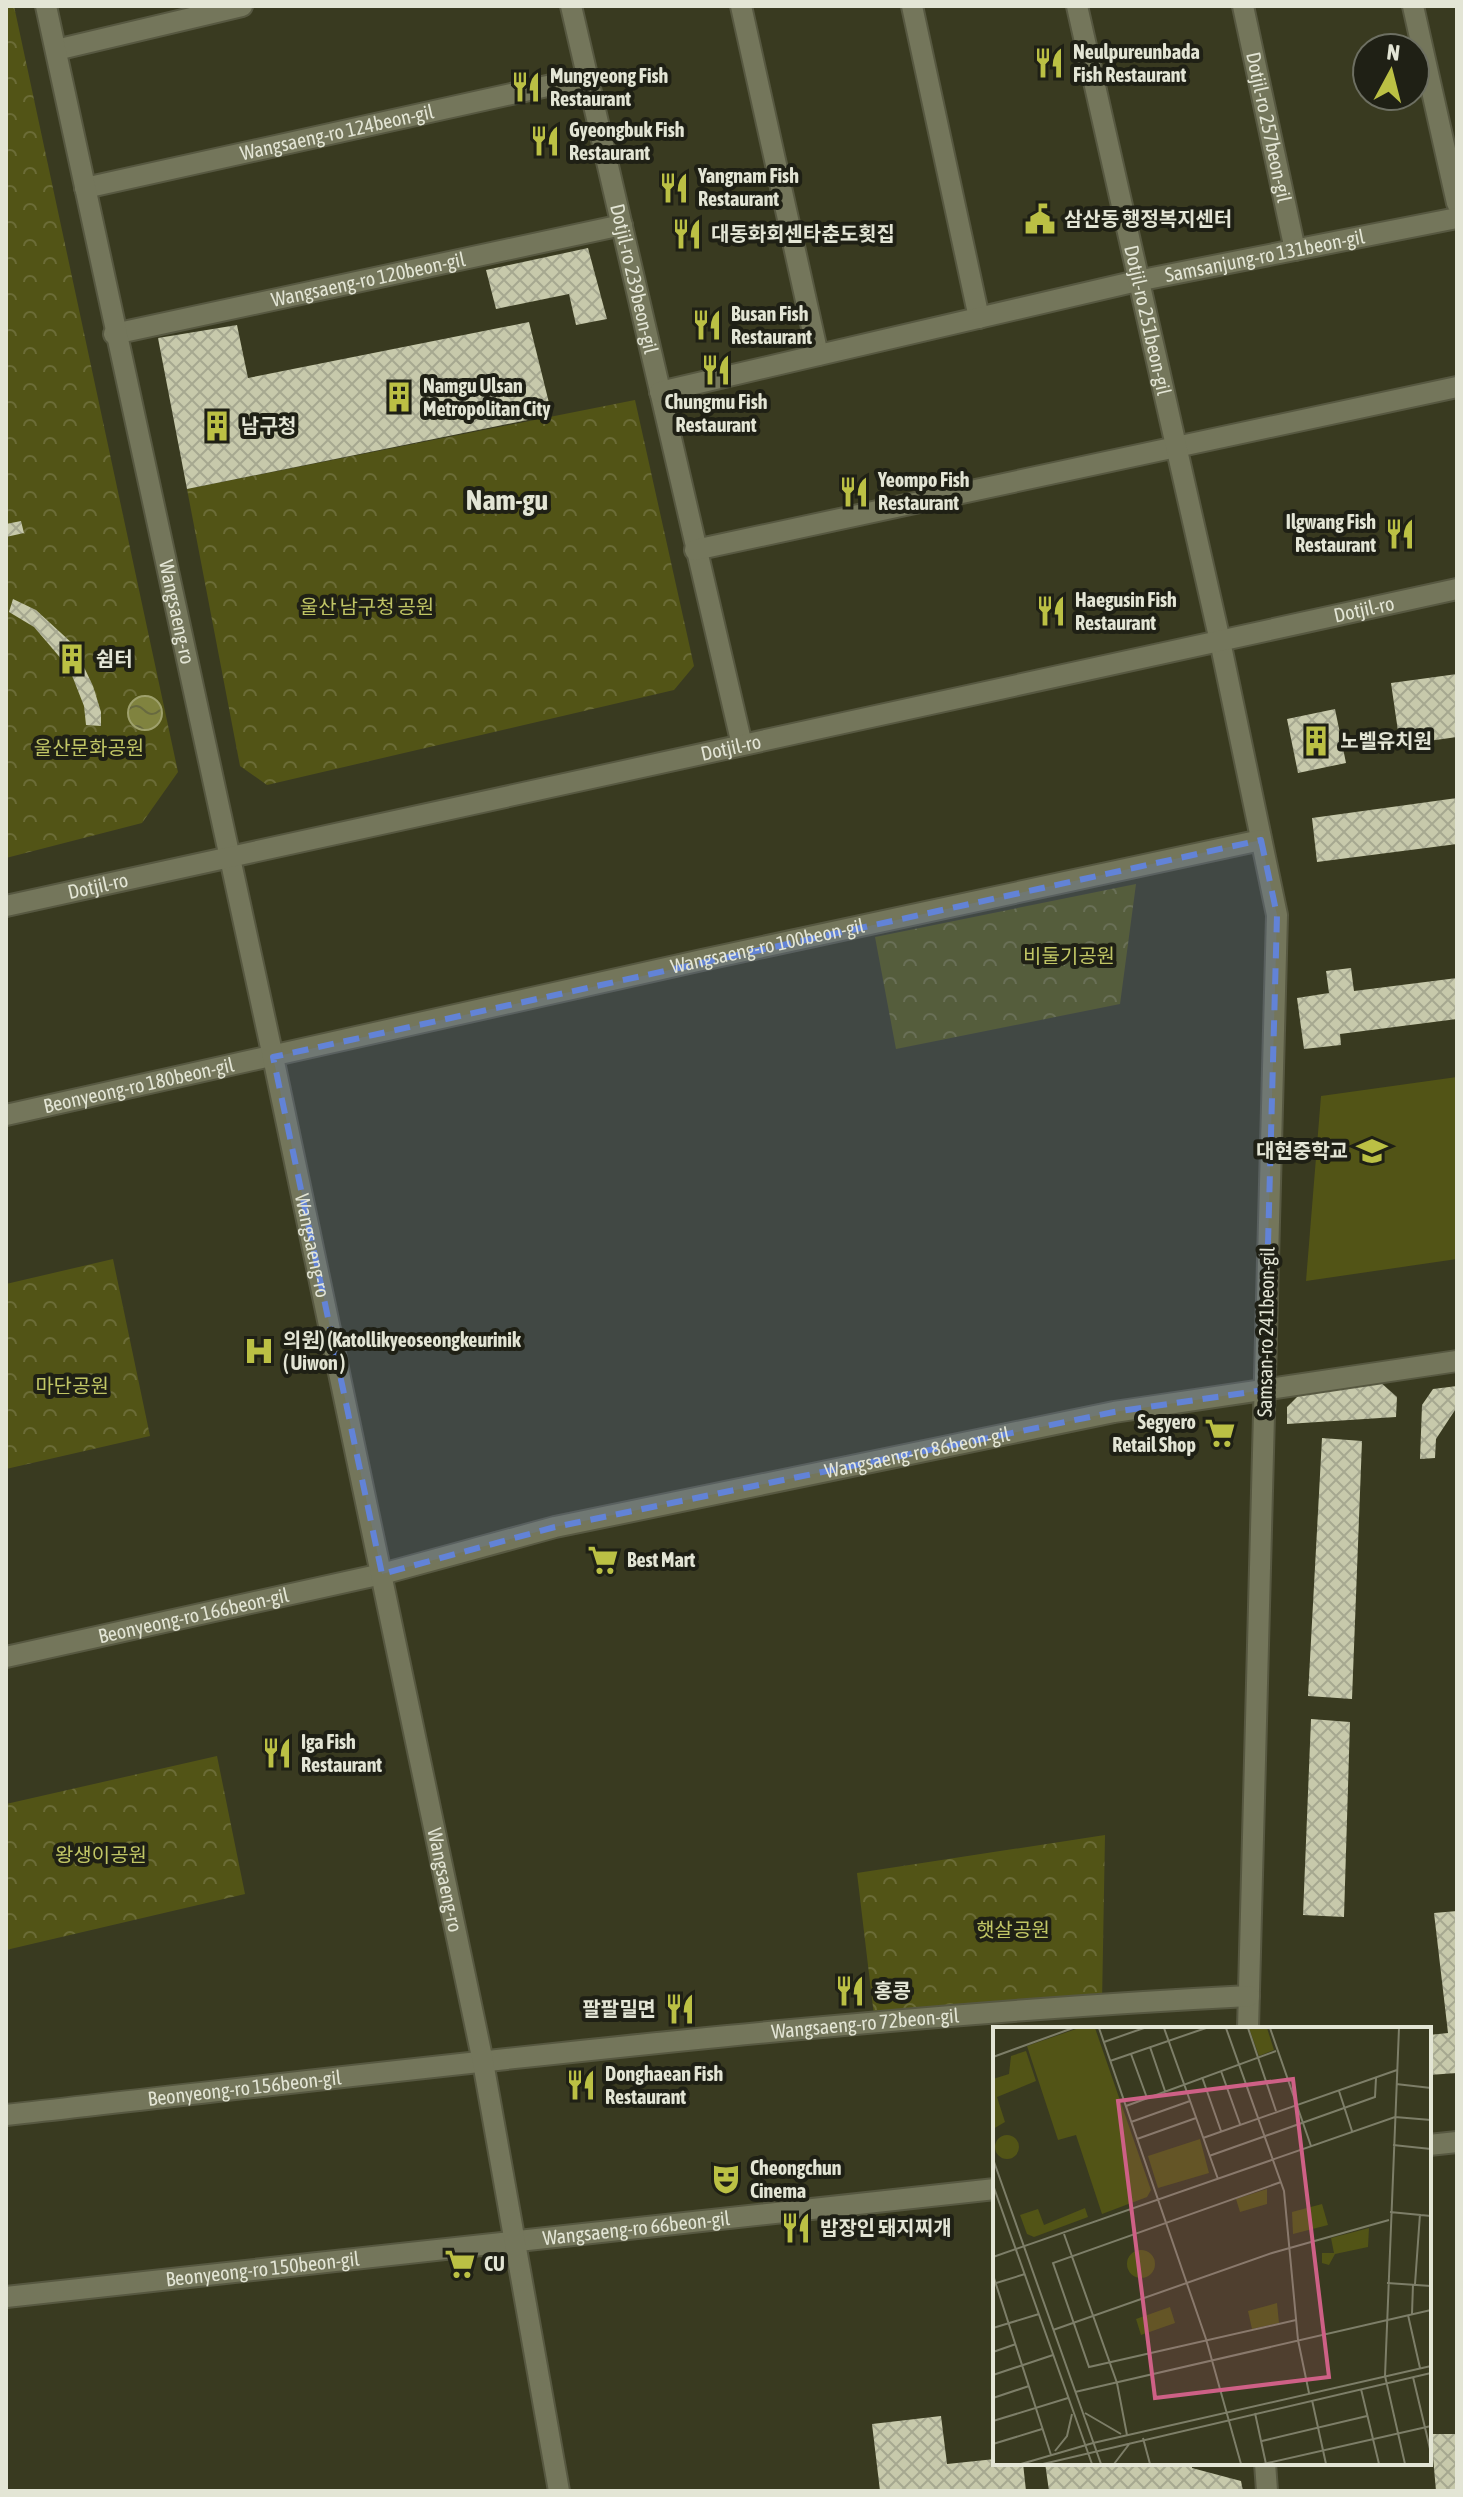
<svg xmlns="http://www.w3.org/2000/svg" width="1463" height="2497" viewBox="0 0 1463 2497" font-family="'Asap Condensed','Noto Sans KR',sans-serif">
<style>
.park{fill:url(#park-crowns)}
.garden{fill:#525416}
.water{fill:url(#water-waves);stroke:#9ea06c;stroke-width:2}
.building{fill:url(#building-cross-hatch)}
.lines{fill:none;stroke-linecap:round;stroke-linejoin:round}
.minor-casing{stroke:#575841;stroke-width:24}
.tertiary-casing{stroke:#575841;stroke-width:24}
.secondary-casing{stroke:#575841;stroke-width:24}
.minor{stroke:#74765b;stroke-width:20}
.tertiary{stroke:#74765b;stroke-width:20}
.secondary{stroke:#74765b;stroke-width:20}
.marked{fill:#6283d7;fill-opacity:0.2;stroke:#6283d7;stroke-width:6;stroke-dasharray:16 10;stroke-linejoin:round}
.labels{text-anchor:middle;stroke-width:8;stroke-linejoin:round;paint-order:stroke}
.poi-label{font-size:20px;font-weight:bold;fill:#e3e5d5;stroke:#1f2015;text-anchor:start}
.street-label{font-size:20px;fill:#e3e5d5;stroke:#1f2015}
.park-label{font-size:20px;fill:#c1c665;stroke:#1f2015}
.district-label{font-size:28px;font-weight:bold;fill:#e3e5d5;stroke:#1f2015}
.inset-road{fill:none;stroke:#7d7e68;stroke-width:2}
.view{fill:#ce6086;fill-opacity:0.15;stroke:#ce6086;stroke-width:4}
.inset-edge{fill:none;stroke:#e3e5d5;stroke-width:4}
</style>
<defs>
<pattern id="park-crowns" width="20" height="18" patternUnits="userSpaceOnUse" patternTransform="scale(2)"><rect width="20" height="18" fill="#525416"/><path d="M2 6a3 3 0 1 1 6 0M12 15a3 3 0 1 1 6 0" fill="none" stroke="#6b6c37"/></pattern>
<pattern id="water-waves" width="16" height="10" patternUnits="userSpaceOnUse" patternTransform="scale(2)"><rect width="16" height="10" fill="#80833f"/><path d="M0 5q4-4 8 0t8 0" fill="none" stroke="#686a3f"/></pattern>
<pattern id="building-cross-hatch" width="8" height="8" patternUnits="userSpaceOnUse" patternTransform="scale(2)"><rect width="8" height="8" fill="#c7c9ab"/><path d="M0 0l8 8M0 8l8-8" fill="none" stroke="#a6a890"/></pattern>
</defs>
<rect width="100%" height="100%" fill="#393a20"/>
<path class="park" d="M 6,6 L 14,6 L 178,772 L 142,823 L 6,858 Z
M 635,400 L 694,666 L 674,690 L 267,785 L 240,766 L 187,489 Z
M 1136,884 L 1120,1004 L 896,1049 L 875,937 Z
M 113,1259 L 150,1436 L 6,1469 L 6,1284 Z
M 217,1756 L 245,1894 L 6,1950 L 6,1804 Z
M 1105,1835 L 1102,2003 L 875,2024 L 857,1873 Z"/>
<path class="garden" d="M 1457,1077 L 1457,1259 L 1306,1281 L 1321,1096 Z"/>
<path class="water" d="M128 713a17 17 0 1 1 34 0a17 17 0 1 1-34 0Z"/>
<path class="building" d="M 588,248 L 607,319 L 576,325 L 569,294 L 496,309 L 486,270 Z
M 529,322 L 552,415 L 187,489 L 158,338 L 237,325 L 248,378 Z
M 21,521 L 24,533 L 6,537 L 6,524 Z
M 13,599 L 36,610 L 73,644 L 93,686 L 101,712 L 101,726 L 86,725 L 84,706 L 69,668 L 34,627 L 9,612 Z
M 1457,674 L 1457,737 L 1400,745 L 1391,683 Z
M 1335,709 L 1346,763 L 1298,773 L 1287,719 Z
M 1457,798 L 1457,844 L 1317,862 L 1312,818 Z
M 1351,968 L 1354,991 L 1457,978 L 1457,1019 L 1340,1034 L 1341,1045 L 1304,1049 L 1297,998 L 1329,993 L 1326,971 Z
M 1379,1381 L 1397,1397 L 1396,1417 L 1287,1424 L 1287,1407 L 1301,1393 Z
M 1457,1386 L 1457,1407 L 1436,1439 L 1435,1458 L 1420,1459 L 1422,1405 L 1433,1389 Z
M 1322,1438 L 1362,1441 L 1352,1699 L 1308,1696 Z
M 1311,1719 L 1350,1722 L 1344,1917 L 1303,1915 Z
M 1457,1911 L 1457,2073 L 1429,2075 L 1429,2035 L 1448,2033 L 1434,1913 Z
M 941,2416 L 947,2464 L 995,2459 L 995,2463 L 1023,2463 L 1026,2491 L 880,2491 L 872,2424 Z
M 1431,2434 L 1457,2434 L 1457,2491 L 1436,2491 Z
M 1045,2463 L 1192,2463 L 1192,2468 L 1241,2481 L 1243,2491 L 1049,2491 Z"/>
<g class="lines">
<g class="minor-casing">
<g id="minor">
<path id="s1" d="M 571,6 L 742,745"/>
<path d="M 741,6 L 818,355"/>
<path d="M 912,6 L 979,318"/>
<path id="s2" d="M 1243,6 L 1295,250"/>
<path d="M 1413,6 L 1457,203"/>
<path d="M 56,50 L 242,6"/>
<path id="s3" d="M 85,188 L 588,77"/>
<path id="s4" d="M 114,334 L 622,225"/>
<path id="s5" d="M 660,392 L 1137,281 L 1457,218"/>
<path d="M 695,550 L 1457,387"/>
<path d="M 1220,641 L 1277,915 L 1248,2029"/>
<path id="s6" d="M 6,1115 L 702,960 L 1261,840"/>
<path id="s7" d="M 6,1657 L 382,1574 L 555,1527 L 1114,1412 L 1457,1361"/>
<path id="s8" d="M 6,2115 C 419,2069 833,2017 1249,1996"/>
<path d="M 1429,2145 L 1457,2142"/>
<path id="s9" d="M 6,2297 L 995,2189"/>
<path d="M 1265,2463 L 1267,2491"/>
</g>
</g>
<g class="tertiary-casing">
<g id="tertiary">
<path id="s10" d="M 1077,6 L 1220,641"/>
</g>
</g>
<g class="secondary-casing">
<g id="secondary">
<path id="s11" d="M 46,6 L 273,1057 L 483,2062 L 559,2491"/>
<path id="s12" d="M 6,906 L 1457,589"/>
</g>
</g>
<use href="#minor" class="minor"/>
<use href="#tertiary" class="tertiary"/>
<use href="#secondary" class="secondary"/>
</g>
<path class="marked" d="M 1261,840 L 1277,915 L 1264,1390 L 1114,1412 L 555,1527 L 382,1574 L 273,1057 Z"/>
<defs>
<g id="restaurant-bare" transform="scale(2.4)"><path d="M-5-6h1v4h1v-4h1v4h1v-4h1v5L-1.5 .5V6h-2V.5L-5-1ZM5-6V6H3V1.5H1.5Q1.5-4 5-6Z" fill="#bbc044" stroke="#1f2015" stroke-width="2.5" paint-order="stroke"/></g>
<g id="civic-bare" transform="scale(2.4)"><path d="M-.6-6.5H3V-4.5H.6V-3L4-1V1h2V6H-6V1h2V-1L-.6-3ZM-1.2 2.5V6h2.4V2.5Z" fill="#bbc044" stroke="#1f2015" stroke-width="2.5" paint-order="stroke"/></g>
<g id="building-bare" transform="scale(2.4)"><path d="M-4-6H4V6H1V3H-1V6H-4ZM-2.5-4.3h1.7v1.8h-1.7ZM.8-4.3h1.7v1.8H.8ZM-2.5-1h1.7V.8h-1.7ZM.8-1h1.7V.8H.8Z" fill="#bbc044" stroke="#1f2015" stroke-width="2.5" paint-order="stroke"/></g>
<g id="school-bare" transform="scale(2.4)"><path d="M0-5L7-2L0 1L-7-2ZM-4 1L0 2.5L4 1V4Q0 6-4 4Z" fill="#bbc044" stroke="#1f2015" stroke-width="2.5" paint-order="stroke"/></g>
<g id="hospital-bare" transform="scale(2.4)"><path d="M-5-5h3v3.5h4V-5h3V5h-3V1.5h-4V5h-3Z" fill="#bbc044" stroke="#1f2015" stroke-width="2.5" paint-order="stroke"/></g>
<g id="supermarket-bare" transform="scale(2.4)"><path d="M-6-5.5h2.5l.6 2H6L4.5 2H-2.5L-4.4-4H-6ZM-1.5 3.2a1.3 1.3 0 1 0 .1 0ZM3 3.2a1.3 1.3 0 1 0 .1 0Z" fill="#bbc044" stroke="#1f2015" stroke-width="2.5" paint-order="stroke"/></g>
<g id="theatre-bare" transform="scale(2.4)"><path d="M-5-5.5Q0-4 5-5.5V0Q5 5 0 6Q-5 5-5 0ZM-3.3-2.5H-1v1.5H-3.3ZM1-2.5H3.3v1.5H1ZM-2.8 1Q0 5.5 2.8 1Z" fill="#bbc044" stroke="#1f2015" stroke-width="2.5" paint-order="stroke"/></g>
</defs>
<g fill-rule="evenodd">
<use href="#restaurant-bare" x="1049" y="63"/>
<use href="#restaurant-bare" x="526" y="87"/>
<use href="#restaurant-bare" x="545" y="141"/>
<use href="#restaurant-bare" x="674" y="188"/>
<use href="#civic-bare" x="1040" y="219"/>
<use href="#restaurant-bare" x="687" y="234"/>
<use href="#restaurant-bare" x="707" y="325"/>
<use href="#restaurant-bare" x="716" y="370"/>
<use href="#building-bare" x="399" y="397"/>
<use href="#building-bare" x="217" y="426"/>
<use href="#restaurant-bare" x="854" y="492"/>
<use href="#restaurant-bare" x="1400" y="534"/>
<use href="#restaurant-bare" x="1051" y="611"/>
<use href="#building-bare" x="72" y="659"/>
<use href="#building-bare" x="1316" y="741"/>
<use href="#school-bare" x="1372" y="1151"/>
<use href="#hospital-bare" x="259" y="1351"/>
<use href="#supermarket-bare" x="1220" y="1433"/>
<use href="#supermarket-bare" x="603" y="1560"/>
<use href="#restaurant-bare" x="277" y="1753"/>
<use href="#restaurant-bare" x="850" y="1991"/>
<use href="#restaurant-bare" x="680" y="2009"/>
<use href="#restaurant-bare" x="581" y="2085"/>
<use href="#theatre-bare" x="726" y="2179"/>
<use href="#restaurant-bare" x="796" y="2228"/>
<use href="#supermarket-bare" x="460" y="2264"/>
</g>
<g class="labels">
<g class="poi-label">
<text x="1073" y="59">Neulpureunbada<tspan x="1073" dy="23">Fish Restaurant</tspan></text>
<text x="550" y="83">Mungyeong Fish<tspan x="550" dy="23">Restaurant</tspan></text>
<text x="569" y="137">Gyeongbuk Fish<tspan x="569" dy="23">Restaurant</tspan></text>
<text x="698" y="183">Yangnam Fish<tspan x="698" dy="23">Restaurant</tspan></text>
<text x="1064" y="226">삼산동 행정복지센터</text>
<text x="711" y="241">대동화회센타춘도횟집</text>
<text x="731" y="321">Busan Fish<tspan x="731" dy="23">Restaurant</tspan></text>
<text x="423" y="393">Namgu Ulsan<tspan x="423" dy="23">Metropolitan City</tspan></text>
<text x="716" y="409" text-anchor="middle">Chungmu Fish<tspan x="716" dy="23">Restaurant</tspan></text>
<text x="241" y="433">남구청</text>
<text x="878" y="487">Yeompo Fish<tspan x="878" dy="23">Restaurant</tspan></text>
<text x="1376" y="529" text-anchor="end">Ilgwang Fish<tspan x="1376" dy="23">Restaurant</tspan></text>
<text x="1075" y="607">Haegusin Fish<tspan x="1075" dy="23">Restaurant</tspan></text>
<text x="96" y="666">쉼터</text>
<text x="1340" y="748">노벨유치원</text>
<text x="1348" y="1158" text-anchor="end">대현중학교</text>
<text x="283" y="1347">의원) (Katollikyeoseongkeurinik<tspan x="283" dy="23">( Uiwon )</tspan></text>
<text x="1196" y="1429" text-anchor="end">Segyero<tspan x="1196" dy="23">Retail Shop</tspan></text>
<text x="627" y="1567">Best Mart</text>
<text x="301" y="1749">Iga Fish<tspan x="301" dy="23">Restaurant</tspan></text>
<text x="874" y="1998">홍콩</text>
<text x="656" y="2016" text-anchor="end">팔팔밀면</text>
<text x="605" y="2081">Donghaean Fish<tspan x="605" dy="23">Restaurant</tspan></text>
<text x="750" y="2175">Cheongchun<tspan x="750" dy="23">Cinema</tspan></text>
<text x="820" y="2235">밥장인 돼지찌개</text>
<text x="484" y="2271">CU</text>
</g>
<g class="street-label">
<text dy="7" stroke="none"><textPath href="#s2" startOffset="124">Dotjil-ro 257beon-gil</textPath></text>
<text dy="7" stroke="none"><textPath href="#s3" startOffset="258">Wangsaeng-ro 124beon-gil</textPath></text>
<text dy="7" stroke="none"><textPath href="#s5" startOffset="620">Samsanjung-ro 131beon-gil</textPath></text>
<text dy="7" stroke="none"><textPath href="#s1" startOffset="280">Dotjil-ro 239beon-gil</textPath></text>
<text dy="7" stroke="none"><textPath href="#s4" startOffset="260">Wangsaeng-ro 120beon-gil</textPath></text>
<text dy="7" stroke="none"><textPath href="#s10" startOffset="322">Dotjil-ro 251beon-gil</textPath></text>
<text dy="7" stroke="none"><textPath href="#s12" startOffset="1390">Dotjil-ro</textPath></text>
<text dy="7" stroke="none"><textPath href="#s11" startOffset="620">Wangsaeng-ro</textPath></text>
<text dy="7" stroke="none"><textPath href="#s12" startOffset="742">Dotjil-ro</textPath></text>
<text dy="7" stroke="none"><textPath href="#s12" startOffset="94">Dotjil-ro</textPath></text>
<text dy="7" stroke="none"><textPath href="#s6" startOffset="780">Wangsaeng-ro 100beon-gil</textPath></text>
<text dy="7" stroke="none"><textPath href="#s6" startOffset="136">Beonyeong-ro 180beon-gil</textPath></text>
<text dy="7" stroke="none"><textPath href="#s11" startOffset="1268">Wangsaeng-ro</textPath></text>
<text transform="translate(1266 1332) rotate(-89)" y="7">Samsan-ro 241beon-gil</text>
<text dy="7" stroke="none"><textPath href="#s7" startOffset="934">Wangsaeng-ro 86beon-gil</textPath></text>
<text dy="7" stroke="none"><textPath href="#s7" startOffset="192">Beonyeong-ro 166beon-gil</textPath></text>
<text dy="7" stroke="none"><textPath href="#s11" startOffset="1916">Wangsaeng-ro</textPath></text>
<text dy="7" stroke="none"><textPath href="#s8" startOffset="864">Wangsaeng-ro 72beon-gil</textPath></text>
<text dy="7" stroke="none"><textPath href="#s8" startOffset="240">Beonyeong-ro 156beon-gil</textPath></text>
<text dy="7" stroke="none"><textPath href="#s9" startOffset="634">Wangsaeng-ro 66beon-gil</textPath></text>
<text dy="7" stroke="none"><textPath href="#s9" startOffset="258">Beonyeong-ro 150beon-gil</textPath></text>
</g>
<g class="park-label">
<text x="367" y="614">울산 남구청 공원</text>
<text x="89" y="755">울산문화공원</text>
<text x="1069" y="963">비둘기공원</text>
<text x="72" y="1393">마단공원</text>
<text x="101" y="1862">왕생이공원</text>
<text x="1013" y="1937">햇살공원</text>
</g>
<g class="district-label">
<text x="507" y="510">Nam-gu</text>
</g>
</g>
<g transform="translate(993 2027)">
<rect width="438" height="438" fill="#393a20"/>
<path d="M 86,1 L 102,1 L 158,163 L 154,170 L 109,187 L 83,108 L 65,113 L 34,19 ZM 256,1 L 274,1 L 281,23 L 266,29 ZM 33,24 L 43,54 L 4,70 L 12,95 L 0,102 L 0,52 L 16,47 L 18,29 ZM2 120a12 12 0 1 1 24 0a12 12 0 1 1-24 0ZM 207,112 L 216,146 L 165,161 L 155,129 ZM 274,162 L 274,177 L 247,185 L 243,172 ZM 92,181 L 95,190 L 41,210 L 34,207 L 27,188 L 45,182 L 51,198 ZM 376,201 L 375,220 L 342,227 L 336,238 L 329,236 L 329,226 L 341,226 L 338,211 ZM134 237a14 14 0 1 1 28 0a14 14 0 1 1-28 0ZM 284,276 L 286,296 L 259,302 L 255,284 ZM 177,280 L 182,296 L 148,308 L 143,292 Z" fill="#525416"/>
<path d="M 329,177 L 335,198 L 300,207 L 299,185 Z" fill="#525416"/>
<path class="inset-road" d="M 106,1 L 213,312 L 248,437M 171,1 L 225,152M 233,1 L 291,164 L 305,313 L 316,366M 255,1 L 283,84M 277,1 L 318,119M 406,1 L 392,349 L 412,437M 111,15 L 151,1M 157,20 L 172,64M 138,27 L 154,71M 0,30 L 80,1M 117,34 L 213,1M 228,44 L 247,97M 209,50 L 228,104M 403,57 L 438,61M 346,64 L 359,104M 133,79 L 283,24M 138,95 L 197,74M 210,111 L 404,43M 144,112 L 203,91M 400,118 L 438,122M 216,129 L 382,70 L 383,51M 0,132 L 108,437M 288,155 L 60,236 L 96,340 L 303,293M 0,158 L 99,437M 397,185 L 438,189M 71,207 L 124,356 L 134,408M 0,230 L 402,90 L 438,93M 0,248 L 58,428M 394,256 L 438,259M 0,257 L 32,247M 422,257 L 427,187M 419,287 L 420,257M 415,288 L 427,341M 0,301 L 46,287M 60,303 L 279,226 L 396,193M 0,325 L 23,317M 0,348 L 60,328M 420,350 L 438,426M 368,362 L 386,437M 82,365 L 438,283M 0,371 L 36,359M 319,373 L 333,437M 92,386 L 128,407M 262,386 L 273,437M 0,394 L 75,371M 150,411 L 157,437M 269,414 L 374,389M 0,417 L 49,402M 62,424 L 74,409 L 79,387M 28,437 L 100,416 L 438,339M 50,437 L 438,346M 121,437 L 137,416M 270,437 L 438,399"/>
<path class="view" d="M 300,52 L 336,350 L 162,371 L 125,74 Z"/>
<rect width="438" height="438" class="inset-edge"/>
</g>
<rect width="1463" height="2497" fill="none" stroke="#e3e5d5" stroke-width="16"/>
<g transform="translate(1391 72) rotate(7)"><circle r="38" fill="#1f2015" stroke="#6d6f62" stroke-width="2"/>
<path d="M0-6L14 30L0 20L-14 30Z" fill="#bbc044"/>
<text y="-12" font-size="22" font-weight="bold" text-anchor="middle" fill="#e3e5d5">N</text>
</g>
</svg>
